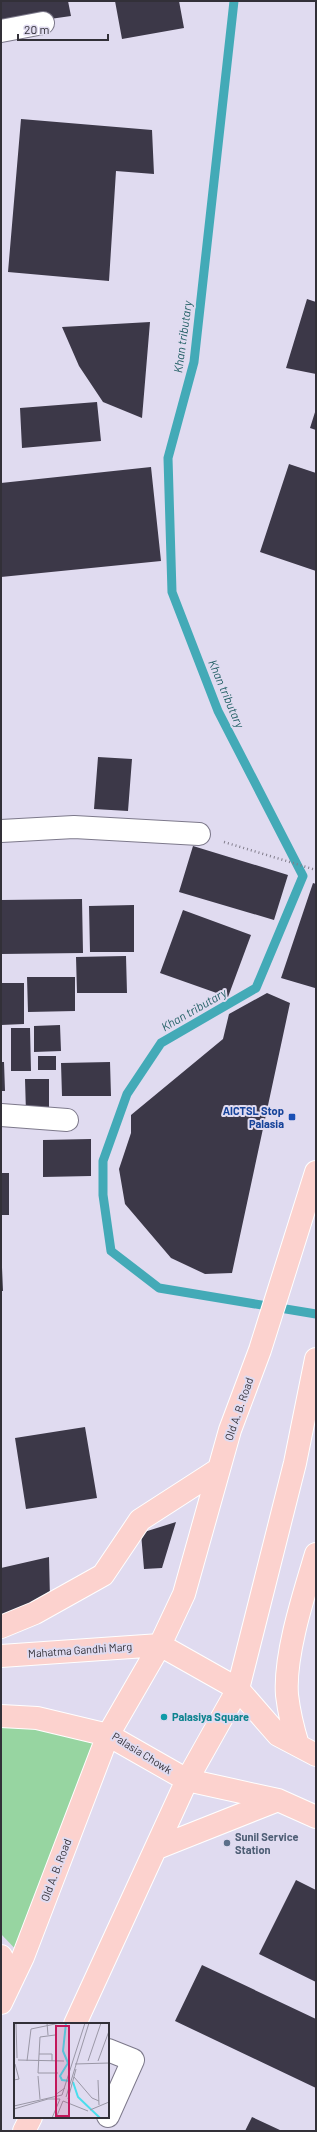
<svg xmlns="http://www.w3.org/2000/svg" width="317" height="2132" viewBox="0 0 317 2132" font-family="Barlow,sans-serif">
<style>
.green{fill:#97d5a1}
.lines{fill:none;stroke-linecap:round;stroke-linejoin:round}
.stream{stroke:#43aab7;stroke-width:9}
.building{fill:#3c3848}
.minor-casing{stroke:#7d798b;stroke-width:24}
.major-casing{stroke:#fff;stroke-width:24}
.path{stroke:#817d8b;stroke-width:2.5;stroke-dasharray:1 3;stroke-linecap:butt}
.minor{stroke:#fff;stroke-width:22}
.major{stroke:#fcd2ce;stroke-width:22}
.transit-dot{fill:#1a4fb4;stroke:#e0dbf0;stroke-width:1.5}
.culture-dot{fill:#0f9aa8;stroke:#e0dbf0;stroke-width:1.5}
.service-dot{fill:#5c6f8a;stroke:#e0dbf0;stroke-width:1.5}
.labels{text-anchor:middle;stroke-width:4;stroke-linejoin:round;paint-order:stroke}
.transit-label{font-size:11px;font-weight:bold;fill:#164399;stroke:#e0dbf0;text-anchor:end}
.street-label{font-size:11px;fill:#323038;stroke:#e0dbf0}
.culture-label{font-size:11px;font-weight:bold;fill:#0d838f;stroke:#e0dbf0;text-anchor:start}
.service-label{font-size:11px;font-weight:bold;fill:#4e5e75;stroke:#e0dbf0;text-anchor:start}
.water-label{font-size:12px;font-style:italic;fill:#266268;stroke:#e0dbf0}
.inset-river{fill:none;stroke:#4adeed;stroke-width:2}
.inset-road{fill:none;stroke:#9a97a6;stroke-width:1}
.view{fill:#c2185b;fill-opacity:0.15;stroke:#c2185b;stroke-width:2}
.inset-edge{fill:none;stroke:#323038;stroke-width:2}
</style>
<rect width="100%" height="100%" fill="#e0dbf0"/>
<path class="green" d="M 1,1716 L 108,1735 L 23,1957 L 1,1934 Z"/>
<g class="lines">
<path class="stream" d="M 234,1 L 194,362 L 168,458 L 172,592 L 218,711 L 303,876 L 256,988 L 161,1043 L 127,1094 L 103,1161 L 103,1195 L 111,1251 L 159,1288 L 316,1314"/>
</g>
<path class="building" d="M 1,1 L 68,1 L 71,16 L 1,26 Z
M 115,1 L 179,1 L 184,28 L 122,39 Z
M 21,119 L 152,130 L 154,174 L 116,171 L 109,281 L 8,272 Z
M 307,299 L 316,302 L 316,374 L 286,368 Z
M 150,322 L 142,418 L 103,402 L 79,366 L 62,327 Z
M 97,402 L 101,441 L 22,448 L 20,408 Z
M 316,409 L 316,430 L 310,428 Z
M 289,464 L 316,473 L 316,571 L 260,552 Z
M 151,467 L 161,561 L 1,577 L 1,483 Z
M 98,757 L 132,759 L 128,811 L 94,809 Z
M 193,846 L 288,875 L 274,920 L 179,892 Z
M 313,883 L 316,884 L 315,988 L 281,978 Z
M 82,899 L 83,953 L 1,954 L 1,900 Z
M 134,905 L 134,952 L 90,952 L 89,906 Z
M 183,910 L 251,935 L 228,997 L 160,973 Z
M 126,956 L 127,993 L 77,993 L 76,957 Z
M 27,977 L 75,977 L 75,1011 L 28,1012 Z
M 1,983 L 24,983 L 24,1024 L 1,1025 Z
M 267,993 L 290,1003 L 232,1273 L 205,1274 L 171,1258 L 125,1204 L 119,1169 L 131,1133 L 131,1115 L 223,1039 L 229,1014 Z
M 60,1025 L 61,1051 L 34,1052 L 34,1026 Z
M 11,1028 L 30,1028 L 31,1071 L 11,1071 Z
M 38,1056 L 56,1056 L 56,1070 L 38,1070 Z
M 1,1062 L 4,1062 L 5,1091 L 1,1091 Z
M 110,1062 L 111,1096 L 62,1096 L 61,1063 Z
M 25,1079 L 49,1079 L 49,1113 L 26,1113 Z
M 91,1139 L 91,1176 L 43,1177 L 43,1140 Z
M 1,1173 L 9,1173 L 9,1215 L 1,1215 Z
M 1,1244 L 3,1291 L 1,1291 Z
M 85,1427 L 97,1498 L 26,1509 L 15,1438 Z
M 176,1522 L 162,1568 L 144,1569 L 141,1533 Z
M 49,1557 L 50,1599 L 1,1619 L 1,1568 Z
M 296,1880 L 316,1890 L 316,1982 L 259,1954 Z
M 202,1965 L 316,2019 L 316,2088 L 175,2021 Z
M 252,2117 L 282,2131 L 245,2131 Z"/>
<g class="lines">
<g class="minor-casing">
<path id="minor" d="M 1,31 L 43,23
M 1,831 L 74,827 L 199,834
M 1,1115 L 67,1120
M 108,2050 L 133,2060 L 108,2116"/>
</g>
<g class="major-casing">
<path id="major" d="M 316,1359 L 295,1463 L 238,1689 L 187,1780 L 108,1735 L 160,1645 L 238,1689 L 278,1735 L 316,1755
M 1,1627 L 35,1613 L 103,1575 L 140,1520 L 219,1469
M 1,1656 L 160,1645 L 184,1594 L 230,1430 L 260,1350 L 316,1172
M 1,1716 L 37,1718 L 108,1735 L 23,1957 L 1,2003
M 298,1745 C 293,1729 289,1712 287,1695 C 284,1655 304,1594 316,1554
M 157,1848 L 278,1800
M 1,1956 L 13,1978
M 75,2024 L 187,1780 L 278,1800 L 316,1817
M 24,2131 L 31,2117"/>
</g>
<path class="path" d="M 224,842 L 316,870"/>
<use href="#minor" class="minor"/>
<use href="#major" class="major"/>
</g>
<rect class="transit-dot" x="288" y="1113" width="8" height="8" rx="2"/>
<circle class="culture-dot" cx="164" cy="1717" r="4"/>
<circle class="service-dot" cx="227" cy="1843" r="4"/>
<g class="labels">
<g class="transit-label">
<text x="284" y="1115">AICTSL Stop<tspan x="284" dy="13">Palasia</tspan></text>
</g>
<g class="street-label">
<text transform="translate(239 1409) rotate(-71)" y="4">Old A. B. Road</text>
<text transform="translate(80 1650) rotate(-4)" y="4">Mahatma Gandhi Marg</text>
<text transform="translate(142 1753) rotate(32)" y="4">Palasia Chowk</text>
<text transform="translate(56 1870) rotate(-69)" y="4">Old A. B. Road</text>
</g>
<g class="culture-label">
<text x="172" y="1721">Palasiya Square</text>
</g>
<g class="service-label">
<text x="235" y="1841">Sunil Service<tspan x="235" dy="13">Station</tspan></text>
</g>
<g class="water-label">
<text transform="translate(183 337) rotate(-82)" y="4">Khan tributary</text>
<text transform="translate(226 694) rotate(67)" y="4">Khan tributary</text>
<text transform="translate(194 1010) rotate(-30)" y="4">Khan tributary</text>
</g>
</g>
<g transform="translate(14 2023)">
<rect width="95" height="95" fill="#e0dbf0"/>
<path class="inset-river" d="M 52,0 L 49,28 L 54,40 L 46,53 L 48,57 L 56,58M 59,59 L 64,74 L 86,95"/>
<path class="inset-road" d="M 2,0 L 3,35M 33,0 L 34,12M 41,12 L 26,14 L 24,50 L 44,50M 25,31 L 38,31 L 38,38M 4,37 L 50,38M 13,38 L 17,6 L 46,0M 74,38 L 87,0M 84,38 L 95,8M 61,41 L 95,40M 24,53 L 26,76M 60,54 L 78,75 L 85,78M 0,57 L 5,56 L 1,41M 84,57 L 85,82M 41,72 L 51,65M 52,74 L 75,0M 54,76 L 62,46M 0,83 L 48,72 L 71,0M 0,86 L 34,76 L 46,76 L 38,95M 76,87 L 95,79M 42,95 L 49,78 L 74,88"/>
<path class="view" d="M 42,3 L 55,3 L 55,93 L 42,93 Z"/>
<rect width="95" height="95" class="inset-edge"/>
</g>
<rect width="317" height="2132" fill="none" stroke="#323038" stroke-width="4"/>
<path d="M18 34v6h90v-6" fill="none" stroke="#323038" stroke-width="2"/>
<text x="24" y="34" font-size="12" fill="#323038" stroke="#e0dbf0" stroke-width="3" paint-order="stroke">20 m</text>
</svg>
